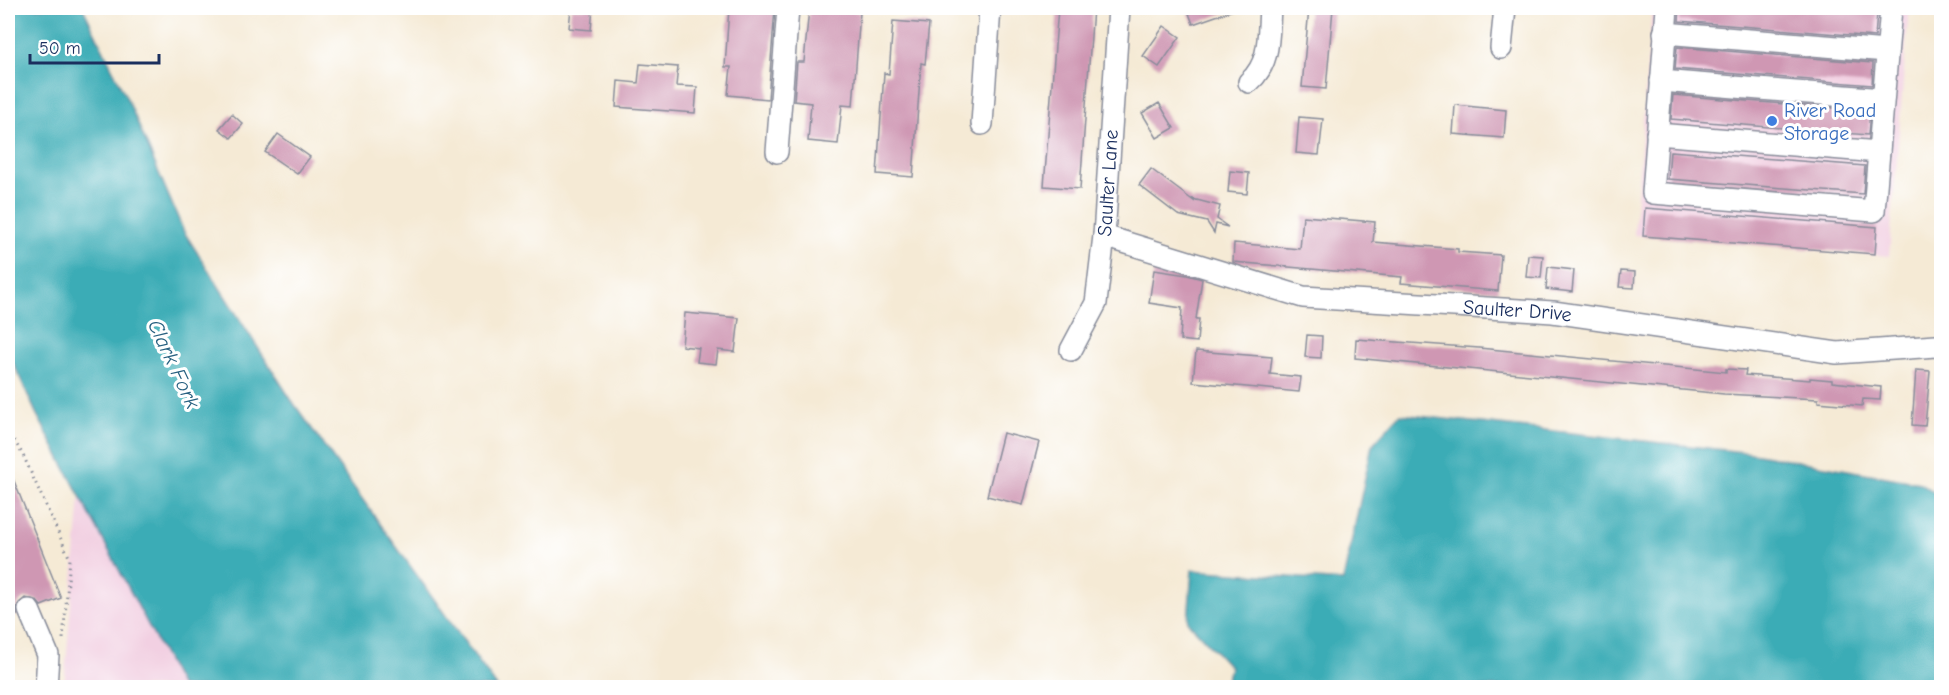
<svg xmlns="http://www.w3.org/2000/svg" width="1949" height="695" viewBox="0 0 1949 695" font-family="'Comic Neue',sans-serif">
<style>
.built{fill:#f2d0e2}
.water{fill:#3bacb6;stroke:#2b6e8a;stroke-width:1.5}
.building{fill:#cf97b3}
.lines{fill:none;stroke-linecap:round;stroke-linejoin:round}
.minor-casing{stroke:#888c9a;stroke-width:24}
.path{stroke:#888c9a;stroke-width:3;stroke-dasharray:1.5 4.5;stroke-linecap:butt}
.minor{stroke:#fff;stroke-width:21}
.shop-dot{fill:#3f7fe0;stroke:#fff;stroke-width:2}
.labels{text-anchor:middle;stroke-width:6;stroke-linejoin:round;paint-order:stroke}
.shop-label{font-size:20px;fill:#366cbe;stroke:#fff;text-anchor:start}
.street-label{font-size:20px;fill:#1b2f5e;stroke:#fff}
.water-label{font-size:21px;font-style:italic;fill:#286181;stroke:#fff}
</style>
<rect width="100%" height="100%" fill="#fff"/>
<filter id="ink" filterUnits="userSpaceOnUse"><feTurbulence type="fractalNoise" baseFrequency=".0167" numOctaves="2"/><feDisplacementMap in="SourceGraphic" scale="12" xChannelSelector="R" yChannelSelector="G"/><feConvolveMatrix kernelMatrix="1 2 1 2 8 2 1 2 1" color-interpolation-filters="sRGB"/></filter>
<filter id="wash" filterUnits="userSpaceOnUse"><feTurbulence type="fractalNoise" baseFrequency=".008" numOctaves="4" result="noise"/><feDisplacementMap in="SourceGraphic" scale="24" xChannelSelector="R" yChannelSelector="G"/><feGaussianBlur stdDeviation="1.35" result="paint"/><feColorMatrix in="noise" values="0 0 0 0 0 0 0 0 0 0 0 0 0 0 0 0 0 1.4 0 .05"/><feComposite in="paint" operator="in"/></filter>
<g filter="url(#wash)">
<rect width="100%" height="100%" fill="#f5ead5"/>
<path class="built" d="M 1652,8 L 1909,8 L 1889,256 L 1634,235 Z
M 80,496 L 181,687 L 64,687 Z"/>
<path class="water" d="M 8,8 L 83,8 L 130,105 L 184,232 L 292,401 L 497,687 L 181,687 L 36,413 L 8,351 Z
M 1400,414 L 1752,453 L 1920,483 L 1941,497 L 1941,687 L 1225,687 L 1230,667 L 1188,622 L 1192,570 L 1343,581 L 1372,445 Z"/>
<g id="blocks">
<path class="building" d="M 571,8 L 593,8 L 591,30 L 569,28 Z
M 729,8 L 775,8 L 768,99 L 728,95 L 731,67 L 725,67 Z
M 809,8 L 860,12 L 853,106 L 842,105 L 838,144 L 808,141 L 811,103 L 794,101 L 797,62 L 804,62 Z
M 1058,8 L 1093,8 L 1080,189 L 1044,186 Z
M 1187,8 L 1232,8 L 1233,10 L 1193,24 Z
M 1309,8 L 1333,8 L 1326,89 L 1302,87 Z
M 1680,8 L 1811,8 L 1877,13 L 1875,37 L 1679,21 Z
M 893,21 L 929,24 L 925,64 L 921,63 L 913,177 L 877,174 L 884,73 L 889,74 Z
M 1164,26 L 1180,37 L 1159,67 L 1143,56 Z
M 1677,47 L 1873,63 L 1872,85 L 1675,69 Z
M 640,64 L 678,67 L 676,86 L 697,87 L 695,113 L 616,107 L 618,81 L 638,83 Z
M 1673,95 L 1870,111 L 1868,135 L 1671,119 Z
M 1159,103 L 1174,128 L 1157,138 L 1142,113 Z
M 1455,105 L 1506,110 L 1504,138 L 1453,134 Z
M 232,114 L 243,124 L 231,138 L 219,129 Z
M 1299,117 L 1323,119 L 1319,155 L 1296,153 Z
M 278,134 L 310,157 L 297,174 L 265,152 Z
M 1670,151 L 1865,166 L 1863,194 L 1668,179 Z
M 1151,169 L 1195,202 L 1193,199 L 1220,206 L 1217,219 L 1228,227 L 1216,224 L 1214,233 L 1207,222 L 1178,215 L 1139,185 Z
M 1230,171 L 1249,173 L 1247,194 L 1228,192 Z
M 1645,208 L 1877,227 L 1875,254 L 1643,236 Z
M 1303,216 L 1375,222 L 1373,242 L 1458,249 L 1458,252 L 1501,255 L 1498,291 L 1401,283 L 1402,277 L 1233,262 L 1234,243 L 1300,249 Z
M 1528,255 L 1543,256 L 1541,278 L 1526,277 Z
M 1548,267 L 1574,270 L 1572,292 L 1546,289 Z
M 1154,270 L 1187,275 L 1202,279 L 1196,319 L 1199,319 L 1197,342 L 1180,340 L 1182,308 L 1149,303 Z
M 1621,271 L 1635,272 L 1634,288 L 1619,287 Z
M 685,313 L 739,318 L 735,352 L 718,350 L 716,364 L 697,362 L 699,348 L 682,346 Z
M 1307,335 L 1322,336 L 1321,358 L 1305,357 Z
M 1356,339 L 1479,348 L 1726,372 L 1726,369 L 1746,370 L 1745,375 L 1810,380 L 1810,378 L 1832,380 L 1832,382 L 1881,387 L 1880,400 L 1863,399 L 1862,406 L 1818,402 L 1818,399 L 1724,394 L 1355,358 Z
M 1196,351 L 1272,357 L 1270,374 L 1301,377 L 1299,392 L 1193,382 Z
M 1916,370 L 1930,371 L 1925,426 L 1912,425 Z
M 1003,433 L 1039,442 L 1023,505 L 987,496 Z
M 8,466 L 61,598 L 41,606 L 36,600 L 25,598 L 19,603 L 16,609 L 17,615 L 8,619 Z"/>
</g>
</g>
<g filter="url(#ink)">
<use href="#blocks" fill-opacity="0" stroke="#888c9a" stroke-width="1.5"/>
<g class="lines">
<g class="minor-casing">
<g id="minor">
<path d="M 1667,8 L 1653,193 L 1874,211 L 1891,8"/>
<path d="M 1664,33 L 1887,51"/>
<path d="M 1501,48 L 1505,8"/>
<path d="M 1661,81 L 1883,99"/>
<path d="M 1249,82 C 1271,63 1268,35 1270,8"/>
<path d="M 982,124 L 990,8"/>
<path d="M 1657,134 L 1879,152"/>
<path d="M 777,152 L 788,8"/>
<path id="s1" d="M 1104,236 L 1303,297 L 1553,312 L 1837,353 L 1936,346"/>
<path id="s2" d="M 1071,350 L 1096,303 L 1104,236 L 1119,8"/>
<path d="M 29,610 L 48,655 L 46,688"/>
</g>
</g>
<path class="path" d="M 8,430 L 23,455 L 70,559 L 63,639"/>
<use href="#minor" class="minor"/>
</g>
</g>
<circle class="shop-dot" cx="1772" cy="121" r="6"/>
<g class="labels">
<g class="shop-label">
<text x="1784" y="117">River Road<tspan x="1784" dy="23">Storage</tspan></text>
</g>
<g class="street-label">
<text dy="7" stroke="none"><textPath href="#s2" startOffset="174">Saulter Lane</textPath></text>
<text dy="7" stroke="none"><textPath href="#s1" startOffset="423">Saulter Drive</textPath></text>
</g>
<g class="water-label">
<text transform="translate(174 364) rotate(65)" y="7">Clark Fork</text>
</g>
</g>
<rect width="1949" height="695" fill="none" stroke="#fff" stroke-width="30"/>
<path d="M30 54v9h129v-9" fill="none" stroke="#1b2f5e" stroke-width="3"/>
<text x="39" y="54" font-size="18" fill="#1b2f5e" stroke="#ffffff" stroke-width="4.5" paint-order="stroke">50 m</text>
</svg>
